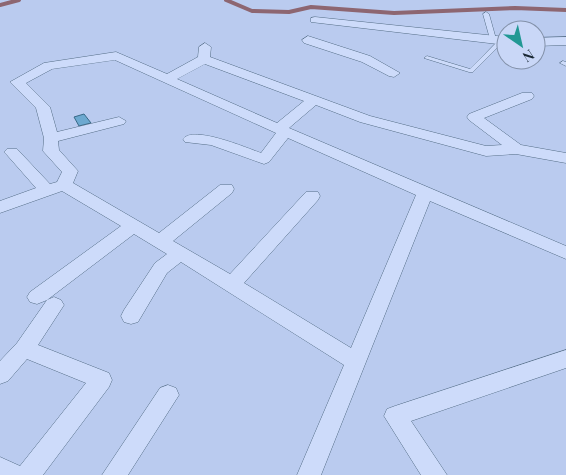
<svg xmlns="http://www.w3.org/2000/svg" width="566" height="475" viewBox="0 0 566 475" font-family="'Playfair Display',serif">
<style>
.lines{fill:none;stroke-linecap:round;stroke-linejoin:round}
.stream{stroke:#8d6671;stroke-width:4}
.building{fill:#6da9d0;stroke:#386987}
.lane-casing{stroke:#546d86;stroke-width:1}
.street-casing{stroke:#546d86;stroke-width:1}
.lane{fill:#cddbfa;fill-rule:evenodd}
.street{fill:#cddbfa;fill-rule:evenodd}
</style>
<rect width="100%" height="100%" fill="#bacbef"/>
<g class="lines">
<path class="stream" d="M 226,0 L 252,11 L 289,12 L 311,7 L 394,13 L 515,8 L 566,10
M 0,5 L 19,0"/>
</g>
<path class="building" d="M 84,114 L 91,123 L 79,126 L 74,117 Z"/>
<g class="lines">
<g class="lane-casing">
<path id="lane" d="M 486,12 L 489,14 L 496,39 L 495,40 L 490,39 L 483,14 Z
M 500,39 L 505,40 L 473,72 L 469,72 L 424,58 L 427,56 L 470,69 Z
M 563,61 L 566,62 L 566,66 L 560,63 Z"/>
</g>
<g class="street-casing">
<path id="street" d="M 315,17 L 506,37 L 506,45 L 311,22 L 311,18 Z
M 308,36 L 370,56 L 400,73 L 394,77 L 389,76 L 362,62 L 304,43 L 302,40 Z
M 566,37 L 566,45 L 536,46 L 536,38 Z
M 205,43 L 211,47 L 210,57 L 370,116 L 486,146 L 502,145 L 469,120 L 467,117 L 469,114 L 522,93 L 532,93 L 534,96 L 532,99 L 484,118 L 521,145 L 566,153 L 566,163 L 516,154 L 486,156 L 360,122 L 316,105 L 289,128 L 566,246 L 566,259 L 430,201 L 321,475 L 297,475 L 344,365 L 181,262 L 167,273 L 138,322 L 131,324 L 124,322 L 121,316 L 124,310 L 155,263 L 167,254 L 134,234 L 47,300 L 54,297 L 61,300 L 64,305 L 38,345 L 109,373 L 112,380 L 109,387 L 43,475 L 0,475 L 0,457 L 20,466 L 86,383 L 27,359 L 8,381 L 0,384 L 0,361 L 17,343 L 47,300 L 37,304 L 30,302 L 27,297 L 30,292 L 121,226 L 62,191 L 0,213 L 0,201 L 36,188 L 7,155 L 4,152 L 7,149 L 17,149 L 50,184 L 57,182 L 62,172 L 43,151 L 44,138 L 36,108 L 10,82 L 44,63 L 116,52 L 167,74 L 198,57 L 199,47 ZM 115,60 L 276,133 L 261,153 C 247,148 193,125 183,139 L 185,142 L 211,145 L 264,164 L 269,162 L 288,138 L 416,195 L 351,348 L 244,283 L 318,200 L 320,196 L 318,192 L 306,192 L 230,274 L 173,241 L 232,193 L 234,189 L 232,185 L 220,185 L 159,233 L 73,183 L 78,171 L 59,150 L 58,141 L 124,124 L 126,121 L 119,117 L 57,132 L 50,107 L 26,83 L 52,69 ZM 205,64 L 304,101 L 277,123 L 177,79 Z
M 566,350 L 566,368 L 411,421 L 447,475 L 421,475 L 384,416 L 387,409 L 395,406 Z
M 168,385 L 176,388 L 179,395 L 128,475 L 102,475 L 160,388 Z"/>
</g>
<use href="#lane" class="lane"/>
<use href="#street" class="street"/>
</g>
<g transform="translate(521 45) rotate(146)"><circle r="24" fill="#c9d7f7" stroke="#8391a9"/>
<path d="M0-4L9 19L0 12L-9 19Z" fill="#219894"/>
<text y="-8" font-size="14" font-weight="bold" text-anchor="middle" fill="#192834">N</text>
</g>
</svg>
